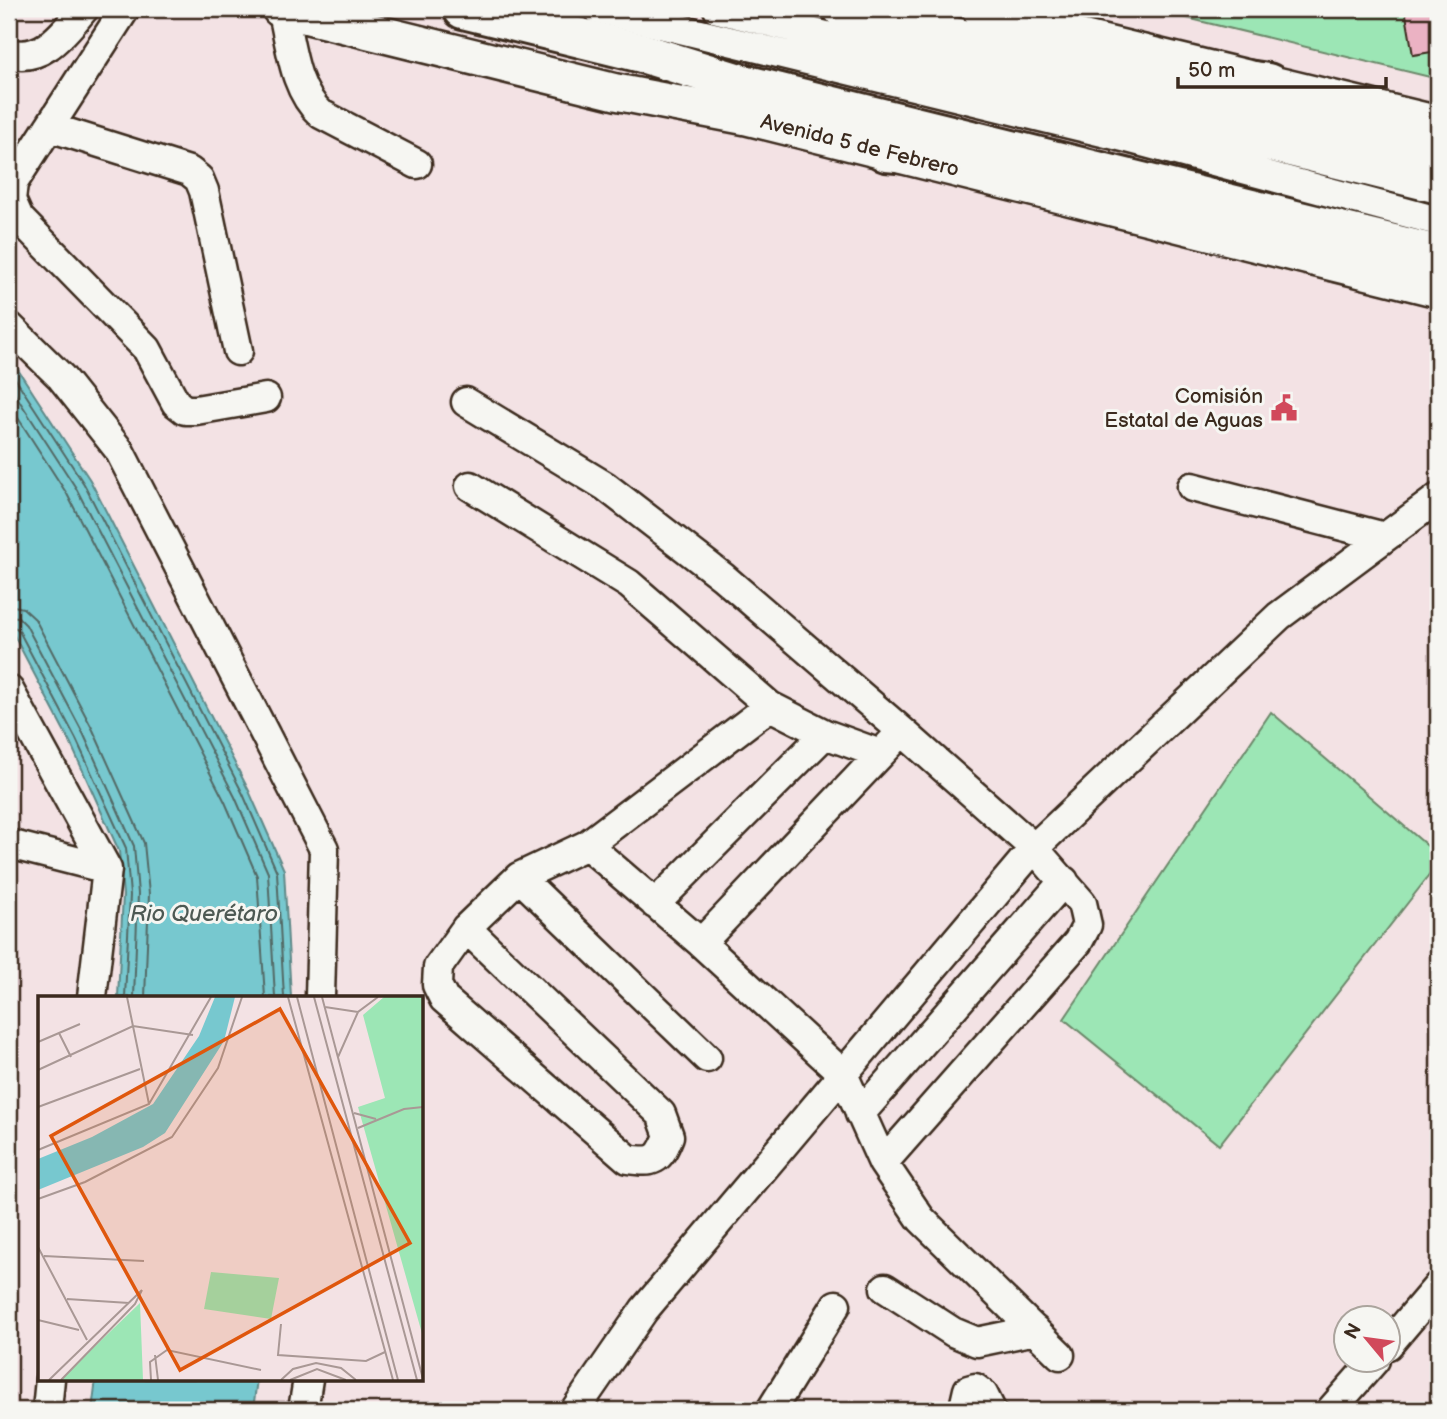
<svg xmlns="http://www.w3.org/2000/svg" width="1447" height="1419" viewBox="0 0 1447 1419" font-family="'Balsamiq Sans',sans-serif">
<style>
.green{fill:#9ce6b5;stroke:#6c886a;stroke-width:2}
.water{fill:#77c8cf;stroke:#5f8988;stroke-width:2}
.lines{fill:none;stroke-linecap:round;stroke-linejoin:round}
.shore{stroke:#536965;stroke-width:2}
.building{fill:#ebb2c3;stroke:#3b2a1e;stroke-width:2}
.minor-casing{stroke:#3b2a1e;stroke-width:33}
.major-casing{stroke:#3b2a1e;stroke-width:40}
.highway-casing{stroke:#3b2a1e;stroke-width:44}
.minor{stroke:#f6f6f2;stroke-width:28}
.major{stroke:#f6f6f2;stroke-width:35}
.highway{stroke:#f6f6f2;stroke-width:38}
.labels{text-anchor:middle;stroke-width:6;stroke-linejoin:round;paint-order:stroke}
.street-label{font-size:21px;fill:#3b2a1e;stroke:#f6f6f2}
.poi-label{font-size:21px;fill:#3b2a1e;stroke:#f6f6f2;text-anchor:end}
.water-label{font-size:23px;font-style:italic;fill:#4d5953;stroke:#f6f6f2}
.inset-road{fill:none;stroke:#a99895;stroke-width:2}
.view{fill:#df570d;fill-opacity:0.15;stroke:#df570d;stroke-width:3.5}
.inset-edge{fill:none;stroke:#3b2a1e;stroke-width:3.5}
</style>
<rect width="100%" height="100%" fill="#f3e2e4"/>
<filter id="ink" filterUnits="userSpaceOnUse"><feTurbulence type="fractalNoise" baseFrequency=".0143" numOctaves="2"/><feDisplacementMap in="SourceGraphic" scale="14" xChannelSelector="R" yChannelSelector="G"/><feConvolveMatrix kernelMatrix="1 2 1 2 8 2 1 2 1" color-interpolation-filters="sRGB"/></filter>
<g filter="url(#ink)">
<path class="green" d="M 1150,9 L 1438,9 L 1438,79 Z
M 1271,712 L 1438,855 L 1438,864 L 1219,1145 L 1064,1019 Z"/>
<path class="water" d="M 9,356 L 90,480 L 249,791 L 284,870 L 291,997 L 118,997 L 123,895 L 119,851 L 70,742 L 9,626 Z
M 96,1379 L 257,1379 L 253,1410 L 92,1410 Z"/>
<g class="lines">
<path class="shore" d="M 9,369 L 84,484 L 243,794 L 277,872 L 284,997
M 9,385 L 76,488 L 235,797 L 268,873 L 275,997
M 9,404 L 67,494 L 225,802 L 257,876 L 265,997
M 9,605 L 23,608 L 35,619 L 93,730 L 144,843 L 149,894 L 145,997
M 9,616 L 18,617 L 26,625 L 84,735 L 134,846 L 138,894 L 134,997
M 9,625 L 18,629 L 76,739 L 126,848 L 130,895 L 125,997"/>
</g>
<path class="building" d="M 1405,9 L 1438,9 L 1438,51 L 1413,55 Z"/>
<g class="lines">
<g class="minor-casing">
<path id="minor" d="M 125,9 L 13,183 L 11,200 L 19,218 L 147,349 L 176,403 L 185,410 L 196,410 L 266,398
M 282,9 C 291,44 293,89 321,114 L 417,164
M 598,9 L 1127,138 L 1438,221
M 718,9 L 1438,189
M 9,53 C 43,63 64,32 84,9
M 49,127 L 189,171 L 199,179 L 204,191 L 238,351
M 9,326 L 61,377 L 119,450 L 324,849 L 320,997
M 466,402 L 605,486 L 723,577 L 902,731 L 1034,848 L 1082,903 L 1087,925 L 1078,942 L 883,1163
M 470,486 L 629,584 L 770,706 L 825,734 L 880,754
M 1192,487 L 1385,537
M 9,690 L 107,869 L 92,997
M 9,844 L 107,869
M 587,845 L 701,943 L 843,1074 L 883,1163 L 921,1219 L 1060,1355
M 519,877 L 707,1058
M 655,904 L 825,734
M 466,928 L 661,1114 L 669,1136 C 659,1161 654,1163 628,1159 L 444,999 L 437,985 L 438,967 L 466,928 L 519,877 L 587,845 L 770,706
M 701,943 L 892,742
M 860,1114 L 1064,881
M 885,1288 L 953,1332 L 977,1342 L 1035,1330
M 1388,1345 L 1438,1286
M 47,1410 L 50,1379
M 303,1410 L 308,1379
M 575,1410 L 644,1310 L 1034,848 L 1279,616 L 1438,498
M 771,1410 L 836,1305
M 965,1410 L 965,1403 L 968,1390 L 975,1388 L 983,1394 L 991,1410
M 1331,1410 L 1375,1360"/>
</g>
<g class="major-casing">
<path id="major" d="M 280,9 L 616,92 L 747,117 L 1438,289
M 980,9 L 1073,36 L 1438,124"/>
</g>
<g class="highway-casing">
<path id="highway" d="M 463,9 L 642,53 L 739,83 L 1438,255
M 843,9 L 1438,158
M 1177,70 L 1268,83
M 886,152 L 967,159"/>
</g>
<use href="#minor" class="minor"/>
<use href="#major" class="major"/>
<use href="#highway" class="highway"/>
</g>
</g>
<defs>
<g id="civic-bare" transform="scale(2.1)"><path d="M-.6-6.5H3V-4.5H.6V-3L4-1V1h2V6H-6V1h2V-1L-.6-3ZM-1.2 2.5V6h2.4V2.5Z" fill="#d1495b" stroke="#f6f6f2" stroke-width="2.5" paint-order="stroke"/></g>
</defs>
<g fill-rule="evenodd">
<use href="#civic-bare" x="1284" y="408"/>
</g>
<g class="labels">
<g class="street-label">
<text transform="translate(860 145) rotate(14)" y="7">Avenida 5 de Febrero</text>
</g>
<g class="poi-label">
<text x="1263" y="403">Comisión<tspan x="1263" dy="24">Estatal de Aguas</tspan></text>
</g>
<g class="water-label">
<text x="204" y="921">Rio Querétaro</text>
</g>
</g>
<g transform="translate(38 996)">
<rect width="385" height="385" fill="#f3e2e4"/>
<path d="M 346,1 L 385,1 L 385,341 L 320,111 L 347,102 L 325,19 ZM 173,276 L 241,282 L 233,323 L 166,313 ZM 102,307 L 105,384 L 23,384 L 52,355 Z" fill="#9ce6b5"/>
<path d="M 177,1 L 197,1 L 186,45 L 127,137 L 105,151 L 0,194 L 0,163 L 54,141 L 115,108 L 161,40 Z" fill="#77c8cf"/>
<path class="inset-road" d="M 89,1 L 111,108M 250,1 L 355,384M 259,1 L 360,384M 276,1 L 379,384M 284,1 L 385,383M 287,11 L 320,16M 21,37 L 33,61M 0,46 L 42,28M 300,61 L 320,16 L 340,1M 0,74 L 95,30 L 155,39M 0,111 L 102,73M 316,117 L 338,123M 320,132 L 366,113 L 385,111M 0,154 L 111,108 L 173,1M 0,203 L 47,186 L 134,141 L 180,72 L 204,1M 0,251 L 49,344M 6,260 L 106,265M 29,303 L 91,307M 0,324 L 41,334M 243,328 L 240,359 L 328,365 L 347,356M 117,359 L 120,384M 11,384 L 104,294M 23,384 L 97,308 L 104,294M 113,384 L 112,366 L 129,354 L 223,374M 243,384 L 255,373 L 278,367 L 303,372 L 318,384M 252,384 L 279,373 L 308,384"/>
<path class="view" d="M 242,13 L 372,247 L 142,374 L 13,140 Z"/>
<rect width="385" height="385" class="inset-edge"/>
</g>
<rect width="1447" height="1419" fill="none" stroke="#f6f6f2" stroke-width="35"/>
<rect x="18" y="18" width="1412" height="1384" fill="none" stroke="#3b2a1e" stroke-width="2.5" filter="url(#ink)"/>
<g transform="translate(1367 1339) rotate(299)"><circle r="33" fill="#f6f6f2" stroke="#aba49d" stroke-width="2"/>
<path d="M0-5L12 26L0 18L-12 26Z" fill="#d1495b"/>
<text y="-10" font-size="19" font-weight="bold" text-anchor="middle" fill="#3b2a1e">N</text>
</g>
<path d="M1178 77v10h208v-10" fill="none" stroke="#3b2a1e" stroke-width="3.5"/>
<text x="1188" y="77" font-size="21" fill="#3b2a1e" stroke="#f6f6f2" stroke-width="5" paint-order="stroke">50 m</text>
</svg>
